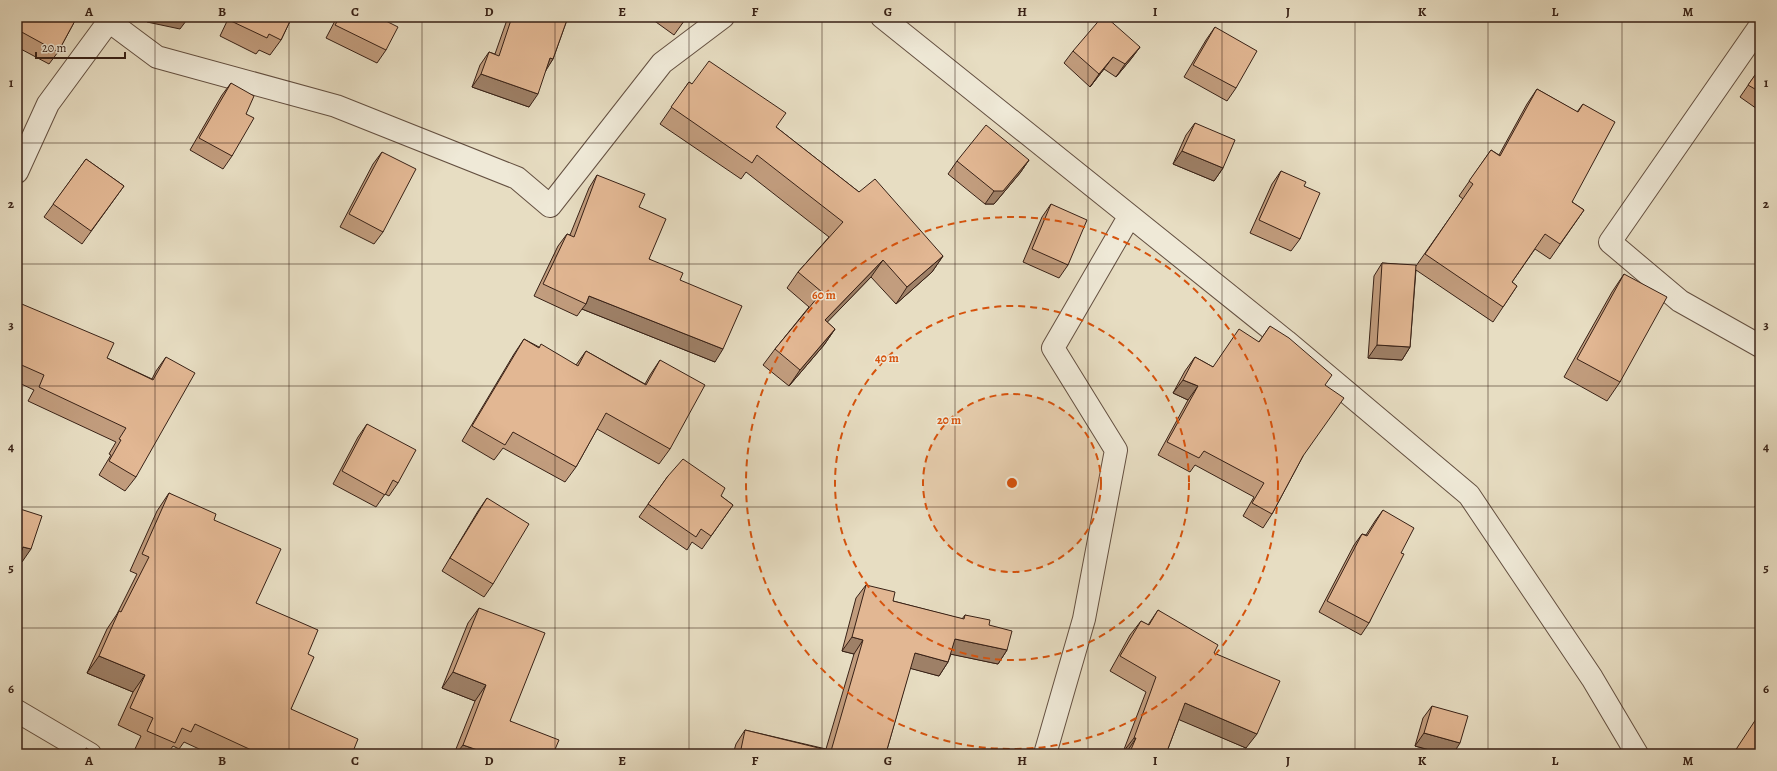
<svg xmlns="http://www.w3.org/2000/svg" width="1777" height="771" viewBox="0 0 1777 771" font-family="Alegreya,serif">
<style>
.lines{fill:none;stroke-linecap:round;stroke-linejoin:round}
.street-casing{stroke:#645041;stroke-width:24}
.street{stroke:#efe9d7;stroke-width:22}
.wall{fill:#c29d7e;stroke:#382116}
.shaded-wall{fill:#9e8067;stroke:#382116}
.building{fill:#e2b793;stroke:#382116}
.grid{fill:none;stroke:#382116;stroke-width:1;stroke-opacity:0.55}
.ring{fill:none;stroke:#d6530d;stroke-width:2;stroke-dasharray:7 5}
.centre{fill:#d6530d;stroke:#efe9d7;stroke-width:2}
.ring-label{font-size:12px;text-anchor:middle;font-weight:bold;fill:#d6530d;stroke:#efe9d7;stroke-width:3;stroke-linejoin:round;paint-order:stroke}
.neatline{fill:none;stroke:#382116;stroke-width:1.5}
.grid-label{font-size:13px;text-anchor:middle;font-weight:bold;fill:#382116}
</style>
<rect width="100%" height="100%" fill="#e7ddc2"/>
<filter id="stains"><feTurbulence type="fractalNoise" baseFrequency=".005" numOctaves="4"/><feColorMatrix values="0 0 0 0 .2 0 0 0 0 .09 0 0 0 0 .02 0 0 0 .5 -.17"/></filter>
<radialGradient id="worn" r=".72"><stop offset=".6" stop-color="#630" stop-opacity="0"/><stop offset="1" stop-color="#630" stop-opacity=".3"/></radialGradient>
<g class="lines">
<g class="street-casing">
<path id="street" d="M 882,17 L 1286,341 L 1469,495 L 1592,678 L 1637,754
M 110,22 L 157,57 L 336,106 L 517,178 L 550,206 L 662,63 L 723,17
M 1760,26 L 1610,242 L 1680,301 L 1760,346
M 17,172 L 48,104 L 112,17
M 17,711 L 90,754
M 1045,754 L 1084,619 L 1116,450 L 1053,348 L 1129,217"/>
</g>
<use href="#street" class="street"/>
</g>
<path class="wall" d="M 23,17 L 77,17 L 58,52 L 49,64 L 17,47 L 17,28 Z
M 229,17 L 292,17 L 281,40 L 270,55 L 259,50 L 256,54 L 220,36 Z
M 337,17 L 378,17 L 386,50 L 377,63 L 326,38 Z
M 508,17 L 568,17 L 553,59 L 546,69 L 529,107 L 472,87 L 480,65 L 489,52 L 495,54 Z
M 649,17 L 687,17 L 674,35 Z
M 1215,27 L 1236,88 L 1227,101 L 1184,77 L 1206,40 Z
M 1140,47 L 1131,59 L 1116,77 L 1104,69 L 1090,87 L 1064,63 L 1073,51 Z
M 1760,68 L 1760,111 L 1740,97 Z
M 689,82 L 692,84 L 776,127 L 859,192 L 943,256 L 932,272 L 896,304 L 871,277 L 827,322 L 835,329 L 824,345 L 789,386 L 763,365 L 775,349 L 809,307 L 787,288 L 798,272 L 829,237 L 746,172 L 741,179 L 660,124 Z
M 231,83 L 246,114 L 232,156 L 223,169 L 190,150 L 222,95 Z
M 1537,89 L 1577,112 L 1583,104 L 1572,202 L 1584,210 L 1550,259 L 1535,249 L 1512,282 L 1517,286 L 1493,322 L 1416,270 L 1410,347 L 1402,360 L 1368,358 L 1374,276 L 1382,263 L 1416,266 L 1463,199 L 1459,196 L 1491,150 L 1499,155 L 1527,104 Z
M 1195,123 L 1223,168 L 1214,181 L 1173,164 L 1186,135 Z
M 382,152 L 383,232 L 374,244 L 340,227 L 373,164 Z
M 86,159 L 124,186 L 82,244 L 44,217 Z
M 1029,160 L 1020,173 L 994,204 L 985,204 L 948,174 L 957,161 Z
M 1281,171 L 1304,186 L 1300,239 L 1291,251 L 1250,233 L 1272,184 Z
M 597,175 L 639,207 L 649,259 L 680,280 L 715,362 L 582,309 L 577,316 L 534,296 L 558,246 L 567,234 L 570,235 L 589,188 Z
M 1051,204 L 1068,265 L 1059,278 L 1023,262 L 1042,217 Z
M 1624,274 L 1620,382 L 1607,401 L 1564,377 L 1612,292 Z
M 17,302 L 107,358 L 152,379 L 156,371 L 166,357 L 136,477 L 125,491 L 99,475 L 111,455 L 109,454 L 116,442 L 28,401 L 34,390 L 17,382 Z
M 1270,326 L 1325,385 L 1303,456 L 1272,514 L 1263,528 L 1243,516 L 1254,497 L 1195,465 L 1190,472 L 1158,455 L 1188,400 L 1173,393 L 1185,371 L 1195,357 L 1213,367 L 1259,342 Z
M 524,339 L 539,347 L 576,365 L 586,351 L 645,384 L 650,375 L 660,360 L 670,449 L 659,464 L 597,429 L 576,467 L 565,482 L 503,448 L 494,460 L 462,441 L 514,354 Z
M 367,424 L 398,483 L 389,496 L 385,494 L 376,507 L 333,484 L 358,437 Z
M 668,476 L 721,496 L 733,505 L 702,549 L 692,542 L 687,550 L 639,517 Z
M 169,493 L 214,520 L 256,603 L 308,654 L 291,709 L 352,754 L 210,754 L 184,742 L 179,749 L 173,746 L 167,754 L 147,754 L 135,749 L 141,736 L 118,725 L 133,692 L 87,673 L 107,629 L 117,614 L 137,574 L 130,571 L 157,511 Z
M 1760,495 L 1760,510 L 1755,507 Z
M 487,498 L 493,584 L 484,597 L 442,571 L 478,511 Z
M 1383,510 L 1401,553 L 1369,623 L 1361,635 L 1319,612 L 1354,545 L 1362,534 L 1366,535 L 1375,521 Z
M 866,585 L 893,601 L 962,619 L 965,615 L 989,625 L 1007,650 L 998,664 L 951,654 L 948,662 L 939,676 L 910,668 L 886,753 L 889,754 L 733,754 L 736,744 L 745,730 L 826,749 L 854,654 L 842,651 L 856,598 Z
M 479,608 L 510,721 L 553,754 L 454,754 L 475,701 L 442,688 L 468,623 Z
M 1158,610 L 1214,653 L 1246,748 L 1179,719 L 1166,754 L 1125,754 L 1126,753 L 1123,752 L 1146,692 L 1110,671 L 1130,635 L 1141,621 L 1148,625 Z
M 1432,706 L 1453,754 L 1444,754 L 1415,746 L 1423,718 Z"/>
<path class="shaded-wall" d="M 150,17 L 189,17 L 180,29 L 147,22 Z
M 1140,47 L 1131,59 L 1116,77 L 1125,64 Z
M 1113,57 L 1104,69 L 1090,87 L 1099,74 Z
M 550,58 L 553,59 L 545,72 Z
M 481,74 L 538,94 L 529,107 L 472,87 Z
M 1182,151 L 1223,168 L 1214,181 L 1173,164 Z
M 1029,160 L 1020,173 L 994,204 L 985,204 L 994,191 Z
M 943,256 L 932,272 L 896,304 L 907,287 Z
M 883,260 L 871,277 L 813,337 L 825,320 Z
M 589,296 L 723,349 L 715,362 L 582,309 L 586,304 Z
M 835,329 L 824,345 L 789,386 L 800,370 Z
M 1377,345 L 1410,347 L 1402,360 L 1368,358 Z
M 1183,380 L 1198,386 L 1188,400 L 1173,393 Z
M 1760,500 L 1760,510 L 1755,507 Z
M 23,547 L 31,549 L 22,562 L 17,561 Z
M 852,637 L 863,640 L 854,654 L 842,651 Z
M 955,639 L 1007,650 L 998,664 L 945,653 Z
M 915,653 L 948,662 L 939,676 L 905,667 Z
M 99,656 L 145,675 L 133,692 L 87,673 Z
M 453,672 L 486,685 L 475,701 L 442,688 Z
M 1185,703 L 1257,734 L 1246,748 L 1175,718 Z
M 1424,733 L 1460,743 L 1453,754 L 1444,754 L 1415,746 Z
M 1134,738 L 1136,738 L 1126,753 L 1123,752 Z
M 463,745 L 486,753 L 485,754 L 456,754 Z"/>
<path class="building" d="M 25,17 L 77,17 L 58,52 L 18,30 Z
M 233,17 L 292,17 L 281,40 L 269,34 L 267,38 L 231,21 Z
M 340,17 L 378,17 L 398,27 L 386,50 L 335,25 Z
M 512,17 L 568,17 L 553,59 L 550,58 L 538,94 L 481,74 L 489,52 L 499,56 Z
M 676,17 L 687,17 L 683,22 Z
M 1102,17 L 1106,17 L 1140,47 L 1125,64 L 1113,57 L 1099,74 L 1073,51 Z
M 1215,27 L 1257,51 L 1236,88 L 1193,65 Z
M 709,61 L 786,113 L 776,127 L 859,192 L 875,179 L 943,256 L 907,287 L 883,260 L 825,320 L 835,329 L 800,370 L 775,349 L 822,292 L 798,272 L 843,222 L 757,155 L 752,163 L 671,107 L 689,82 L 692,84 Z
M 1760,68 L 1760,92 L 1748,85 Z
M 231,83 L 254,96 L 246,114 L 254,118 L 232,156 L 199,138 Z
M 1537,89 L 1578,112 L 1583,104 L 1615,122 L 1572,202 L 1584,210 L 1560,244 L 1545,234 L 1512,282 L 1517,286 L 1503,307 L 1425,254 L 1473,184 L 1469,181 L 1491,150 L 1500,156 Z
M 1195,123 L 1235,140 L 1223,168 L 1182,151 Z
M 986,125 L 1029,160 L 1003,191 L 994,191 L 957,161 Z
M 382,152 L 416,169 L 383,232 L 349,214 Z
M 86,159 L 124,186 L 91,231 L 53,204 Z
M 1281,171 L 1306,182 L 1304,186 L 1320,193 L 1300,239 L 1259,220 Z
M 597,175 L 645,194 L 639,207 L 666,219 L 649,259 L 683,273 L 680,280 L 742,306 L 723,349 L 589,296 L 586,304 L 543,284 L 567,234 L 574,237 Z
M 1051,204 L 1087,220 L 1068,265 L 1032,249 Z
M 1382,263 L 1416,265 L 1410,347 L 1377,345 Z
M 1624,274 L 1667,297 L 1620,382 L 1577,359 Z
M 17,302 L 114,343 L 107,358 L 153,380 L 166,357 L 195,373 L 136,477 L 109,461 L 121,440 L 119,439 L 126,428 L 39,387 L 44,375 L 17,363 Z
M 1270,326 L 1289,338 L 1332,375 L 1325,385 L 1344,398 L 1303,456 L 1272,514 L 1252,503 L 1264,483 L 1204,451 L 1199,458 L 1167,442 L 1198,386 L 1183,380 L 1195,357 L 1213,367 L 1239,329 L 1259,342 Z
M 524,339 L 539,348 L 541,344 L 578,366 L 586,351 L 646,385 L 660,360 L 705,385 L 670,449 L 606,413 L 576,467 L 513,432 L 505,445 L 472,426 Z
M 367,424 L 416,450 L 398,483 L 393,480 L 385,495 L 342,471 Z
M 683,459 L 725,488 L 721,496 L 733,505 L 711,536 L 701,529 L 696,537 L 648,504 L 668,476 Z
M 169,493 L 216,514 L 214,520 L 281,549 L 256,603 L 318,630 L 308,654 L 314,657 L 291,709 L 358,739 L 352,754 L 260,754 L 195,724 L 191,732 L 182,728 L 175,743 L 147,731 L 153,718 L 130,708 L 145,675 L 99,656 L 119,611 L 121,612 L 149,557 L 142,554 Z
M 487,498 L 529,524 L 493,584 L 450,558 Z
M 17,508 L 42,516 L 31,549 L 23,547 L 18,561 L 17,561 Z
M 1383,510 L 1414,528 L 1401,553 L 1404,554 L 1369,623 L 1327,601 L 1362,534 L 1367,536 Z
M 866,585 L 895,592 L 893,601 L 964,619 L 965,615 L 990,620 L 989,625 L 1012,631 L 1007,650 L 955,639 L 948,662 L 915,653 L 886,753 L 889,754 L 740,754 L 745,730 L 831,751 L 863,640 L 852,637 Z
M 479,608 L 545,633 L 510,721 L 559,740 L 553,754 L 485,754 L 486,753 L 463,745 L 486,685 L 453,672 Z
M 1158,610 L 1218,645 L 1214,653 L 1280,681 L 1257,734 L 1185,703 L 1166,754 L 1129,754 L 1136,738 L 1134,738 L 1156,677 L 1120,656 L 1141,621 L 1149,625 Z
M 1432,706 L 1468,716 L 1460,743 L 1424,733 Z
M 1760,713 L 1760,754 L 1733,754 Z
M 86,748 L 98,754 L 104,752 L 107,754 L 83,754 Z"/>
<path class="grid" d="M 155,17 L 155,754M 289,17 L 289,754M 422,17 L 422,754M 555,17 L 555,754M 689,17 L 689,754M 822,17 L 822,754M 955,17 L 955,754M 1088,17 L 1088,754M 1222,17 L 1222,754M 1355,17 L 1355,754M 1488,17 L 1488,754M 1622,17 L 1622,754M 17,143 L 1760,143M 17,264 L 1760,264M 17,386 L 1760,386M 17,507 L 1760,507M 17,628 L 1760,628"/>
<circle cx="1012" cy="483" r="89" fill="#d6530d" fill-opacity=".12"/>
<g class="ring">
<circle cx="1012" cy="483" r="89"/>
<circle cx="1012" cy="483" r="177"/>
<circle cx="1012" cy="483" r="266"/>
</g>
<circle cx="1012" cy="483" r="6" class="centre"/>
<g class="ring-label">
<text x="824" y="299">60 m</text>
<text x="887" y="362">40 m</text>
<text x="949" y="424">20 m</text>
</g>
<rect width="1777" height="771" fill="none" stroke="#e7ddc2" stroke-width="44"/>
<path d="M36 52v6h89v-6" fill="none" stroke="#382116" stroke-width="2"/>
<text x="42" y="52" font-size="12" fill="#382116" stroke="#efe9d7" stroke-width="3" paint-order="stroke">20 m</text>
<rect x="22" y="22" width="1733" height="727" class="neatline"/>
<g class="grid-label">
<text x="89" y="16">A</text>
<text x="222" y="16">B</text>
<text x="355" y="16">C</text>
<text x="489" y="16">D</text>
<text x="622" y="16">E</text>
<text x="755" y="16">F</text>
<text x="888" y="16">G</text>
<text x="1022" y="16">H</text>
<text x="1155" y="16">I</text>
<text x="1288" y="16">J</text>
<text x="1422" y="16">K</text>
<text x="1555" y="16">L</text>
<text x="1688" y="16">M</text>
<text x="11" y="87">1</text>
<text x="1766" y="87">1</text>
<text x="11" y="208">2</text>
<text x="1766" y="208">2</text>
<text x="11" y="329">3</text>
<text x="1766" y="329">3</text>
<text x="11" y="451">4</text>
<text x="1766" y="451">4</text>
<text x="11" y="572">5</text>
<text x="1766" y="572">5</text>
<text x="11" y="693">6</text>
<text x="1766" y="693">6</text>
<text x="89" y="765">A</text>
<text x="222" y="765">B</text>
<text x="355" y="765">C</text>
<text x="489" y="765">D</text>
<text x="622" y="765">E</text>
<text x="755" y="765">F</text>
<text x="888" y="765">G</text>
<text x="1022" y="765">H</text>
<text x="1155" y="765">I</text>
<text x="1288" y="765">J</text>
<text x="1422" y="765">K</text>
<text x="1555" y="765">L</text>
<text x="1688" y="765">M</text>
</g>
<rect width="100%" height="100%" filter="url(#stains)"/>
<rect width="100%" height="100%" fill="url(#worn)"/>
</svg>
